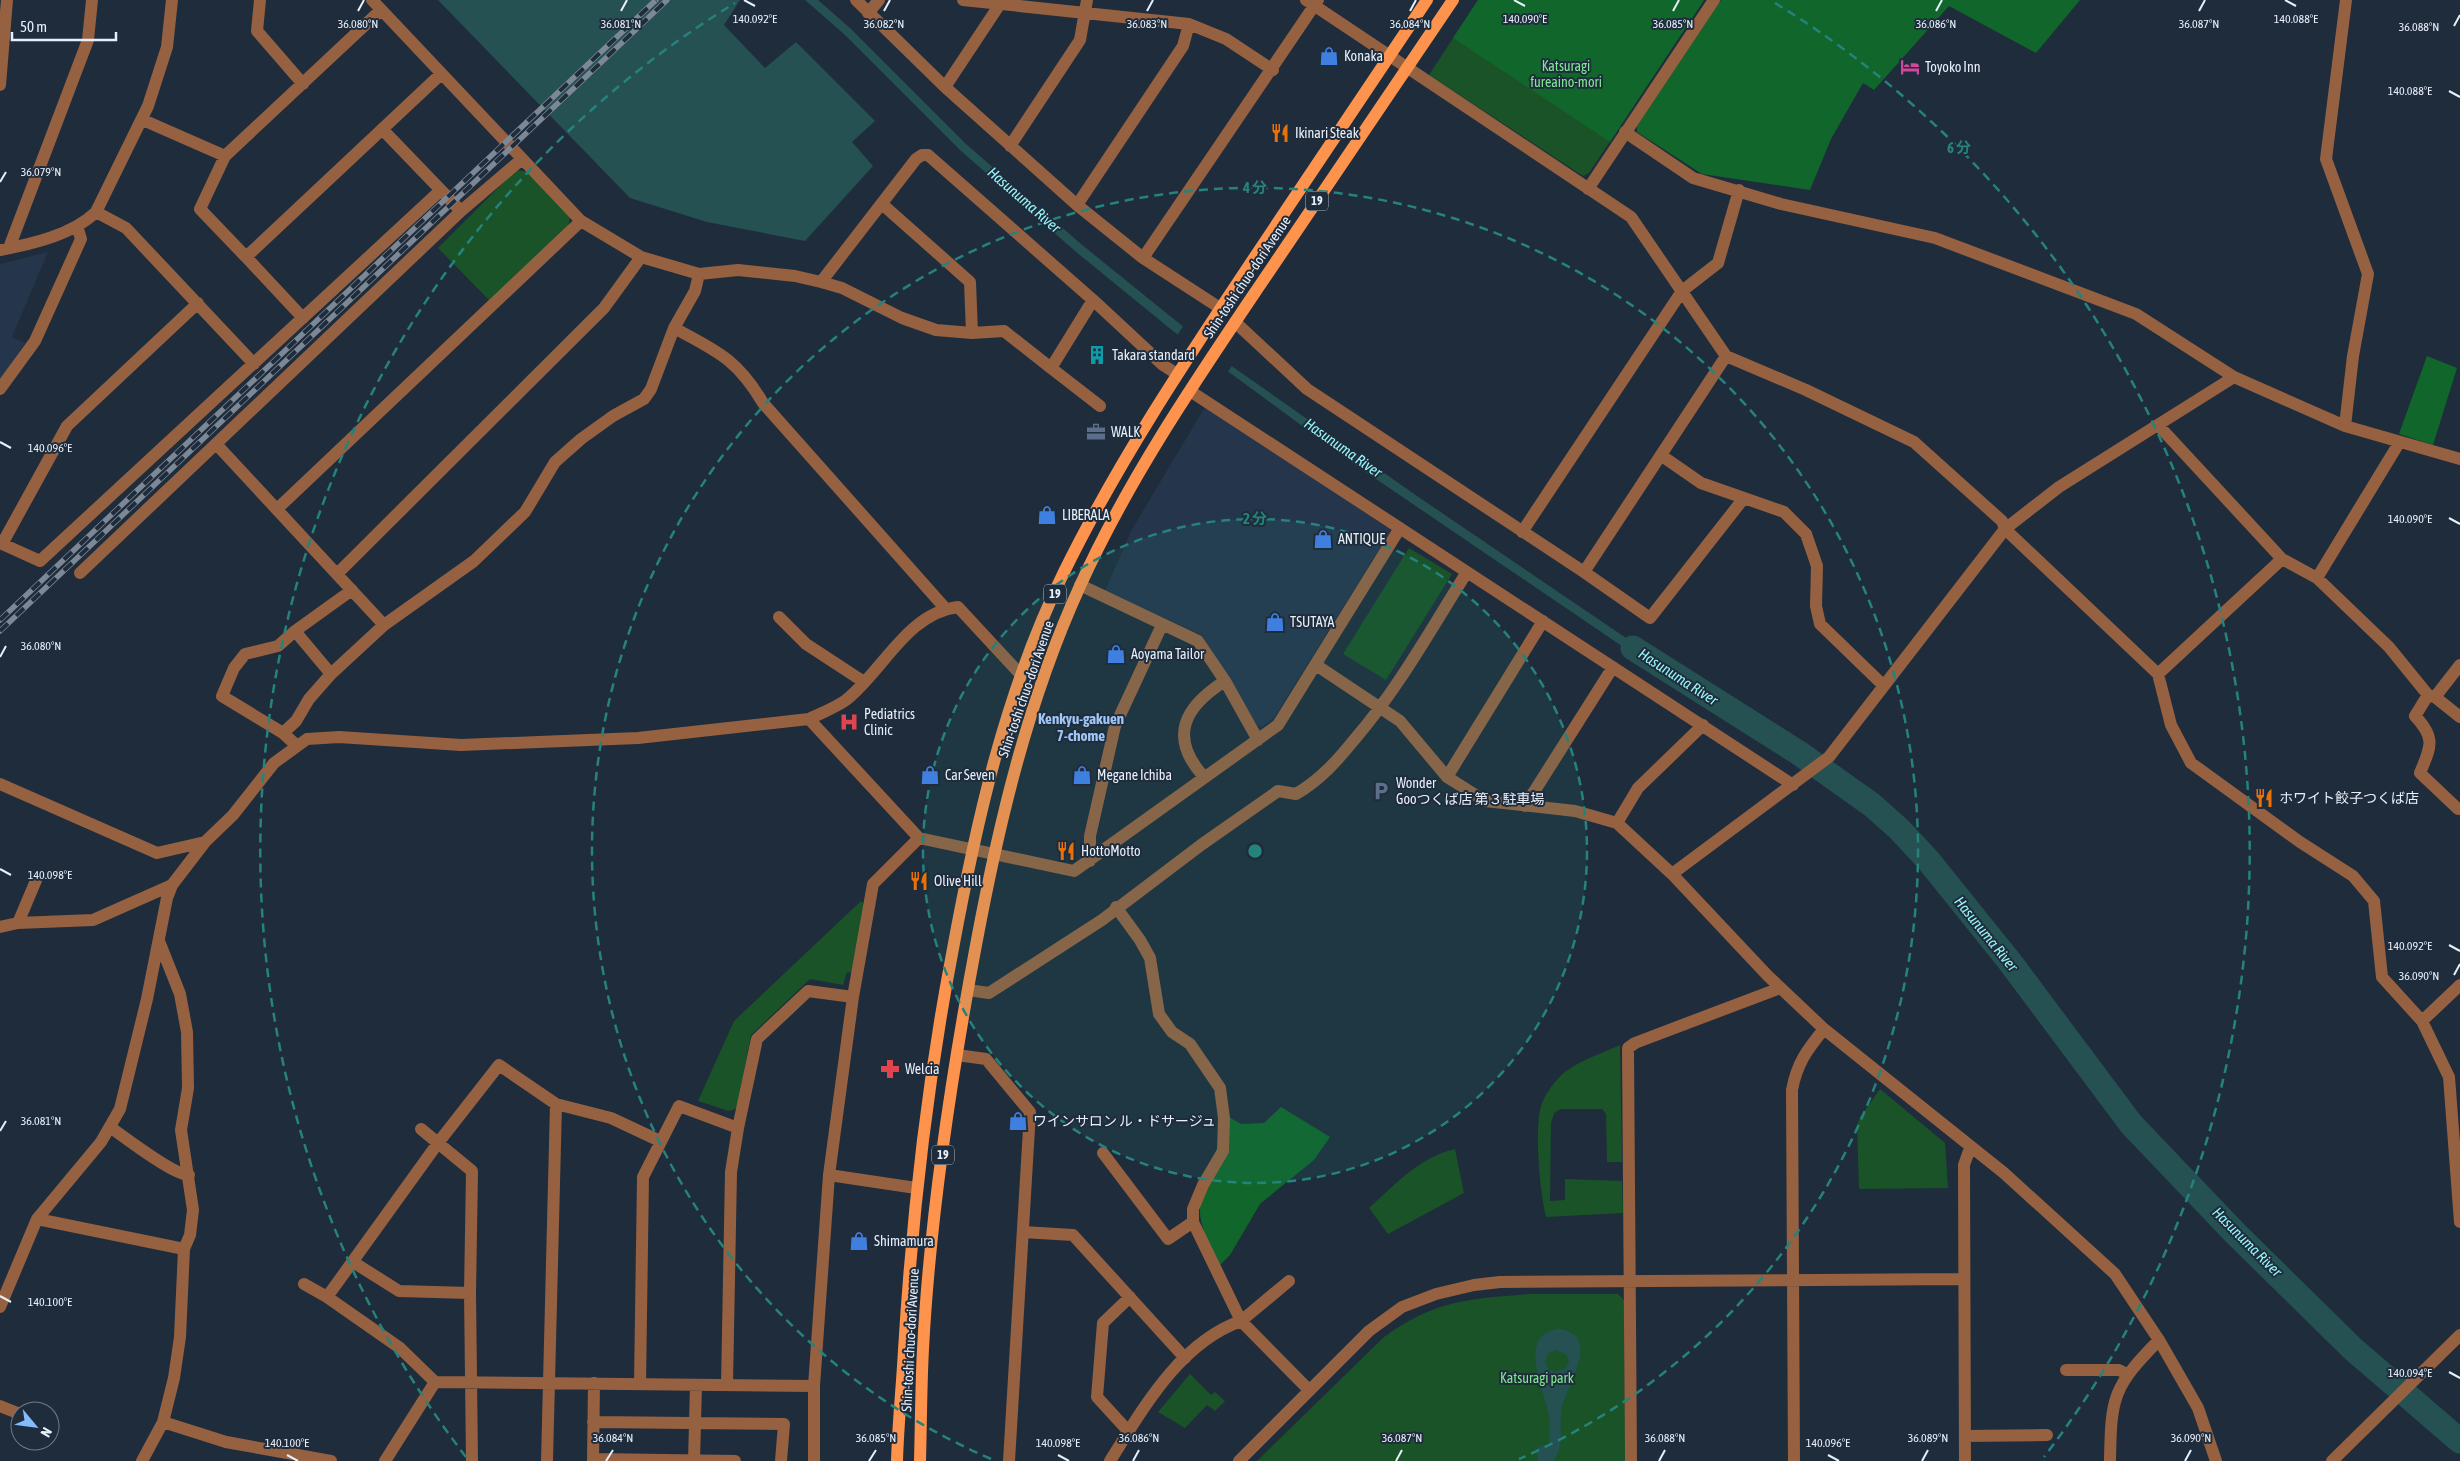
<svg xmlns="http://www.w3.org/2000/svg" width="2460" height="1461" viewBox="0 0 2460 1461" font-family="'Asap Condensed','Noto Sans JP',sans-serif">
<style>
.built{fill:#25364c}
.green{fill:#195327}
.forest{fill:#10662b}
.water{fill:#255152;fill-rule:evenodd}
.pier{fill:#1f2c3c}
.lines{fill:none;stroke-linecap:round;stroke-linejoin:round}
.river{stroke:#255152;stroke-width:25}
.minor{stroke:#956141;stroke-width:12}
.major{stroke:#fe934d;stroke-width:12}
.rail-casing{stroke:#7d8896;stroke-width:5.5}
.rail{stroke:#1f2c3c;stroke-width:4;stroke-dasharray:11;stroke-linecap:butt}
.ticks{fill:none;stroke:#e7effa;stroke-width:2}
.ring{fill:none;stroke:#25827c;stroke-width:2.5;stroke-dasharray:9 6}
.labels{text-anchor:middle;stroke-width:4;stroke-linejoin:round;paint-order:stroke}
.shield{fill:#1f2c3c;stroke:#abb4c1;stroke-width:1}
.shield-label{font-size:12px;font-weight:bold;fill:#e7effa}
.poi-label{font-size:14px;fill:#e7effa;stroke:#1f2c3c;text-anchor:start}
.park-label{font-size:14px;fill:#81e894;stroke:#1f2c3c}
.street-label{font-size:14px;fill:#e7effa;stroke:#1f2c3c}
.water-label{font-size:15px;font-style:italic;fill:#97f6f8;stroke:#1f2c3c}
.neighbourhood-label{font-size:15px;font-weight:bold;fill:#9fc6f6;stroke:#1f2c3c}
.ticks-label{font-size:12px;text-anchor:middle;fill:#e7effa;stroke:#1f2c3c;stroke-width:4;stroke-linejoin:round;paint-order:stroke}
.centre{fill:#25827c;stroke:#1f2c3c;stroke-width:2.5}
.ring-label{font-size:15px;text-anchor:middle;font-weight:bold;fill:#25827c;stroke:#1f2c3c;stroke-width:4;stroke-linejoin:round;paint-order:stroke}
</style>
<rect width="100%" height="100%" fill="#1f2c3c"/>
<path class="built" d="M 48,252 L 12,337 L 25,343 L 0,381 L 0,264 Z
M 1205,407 L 1391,530 L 1274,718 L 1262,727 L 1257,725 L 1202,635 L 1105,591 L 1131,531 Z"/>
<path class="green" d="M 1478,0 L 1704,0 L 1589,173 L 1583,176 L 1429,75 Z
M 516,170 L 529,172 L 570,217 L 568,228 L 489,300 L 438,248 Z
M 1409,548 L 1452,574 L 1386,680 L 1343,654 Z
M 861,901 L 866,906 L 852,973 L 847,972 L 843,985 L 810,979 L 751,1035 L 737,1108 L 729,1111 L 698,1101 L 734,1021 Z
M 1620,1045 L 1622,1162 L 1607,1162 L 1606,1114 L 1602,1109 L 1561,1109 L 1554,1113 L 1551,1123 L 1550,1201 L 1565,1200 L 1565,1179 L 1622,1181 L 1623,1213 L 1546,1217 C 1540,1192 1534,1130 1541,1106 C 1545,1094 1555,1080 1565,1072 C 1581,1060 1602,1053 1620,1045 Z
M 1880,1089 L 1945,1143 L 1948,1188 L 1859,1189 L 1857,1125 L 1860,1117 Z
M 1455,1149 L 1464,1193 L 1388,1234 L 1369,1208 C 1397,1183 1418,1158 1455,1149 Z
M 1528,1294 L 1618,1294 L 1624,1300 L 1625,1461 L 1257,1461 L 1384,1337 C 1434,1300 1469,1299 1528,1294 Z
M 1190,1374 L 1211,1395 L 1215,1392 L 1225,1401 L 1215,1411 L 1207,1405 L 1185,1428 L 1158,1412 Z"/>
<path class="forest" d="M 1478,0 L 1704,0 L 1610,142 L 1453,38 Z
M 1721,0 L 2080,0 L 2036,53 L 1949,6 L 1874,90 L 1863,83 L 1831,139 L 1810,190 L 1702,174 L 1637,132 L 1637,126 Z
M 2427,356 L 2457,368 L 2433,445 L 2399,434 Z
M 1281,1107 L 1330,1137 L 1314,1160 L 1260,1204 L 1230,1255 L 1220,1265 C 1210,1244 1198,1227 1200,1203 L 1227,1116 L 1241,1124 L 1264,1123 Z"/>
<path class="water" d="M 438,0 L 740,0 L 724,25 L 765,68 L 796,42 L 875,121 L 852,142 L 873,166 L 805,241 L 707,222 L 630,198 Z
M 805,0 L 818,0 L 851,29 L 966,144 L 1081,244 L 1233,367 L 1417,496 L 1663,663 L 1657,670 L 1354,464 L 1173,331 L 1075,251 L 960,150 L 845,35 Z
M 1560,1329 C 1604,1337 1564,1387 1561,1412 C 1559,1432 1565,1442 1554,1461 L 1538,1461 C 1537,1454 1535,1448 1542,1445 L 1549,1447 C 1549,1437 1550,1426 1549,1416 C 1545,1391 1515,1332 1560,1329 ZM 1555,1350 L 1566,1354 L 1569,1362 L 1565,1369 L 1555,1372 L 1548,1369 L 1545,1361 L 1549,1353 Z"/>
<path class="pier" d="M 1184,325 L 1233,364 L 1226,375 L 1176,337 Z"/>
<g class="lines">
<path class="river" d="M 1633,648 L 1799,753 L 1872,805 L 1899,829 L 1928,860 L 2010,962 L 2131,1124 L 2235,1233 L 2353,1349 L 2460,1441"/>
<path class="minor" d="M 260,0 L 257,31 L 303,84
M 372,0 L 581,221 L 641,257 L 699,274 L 738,270 L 795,276 L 821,282 L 842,288 L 902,318 L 936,330 L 972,333 L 1004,331 L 1051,368 L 1093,300 L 1163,365 L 1177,374
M 856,0 L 945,87 L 1077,205 L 1143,258 L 1220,308
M 963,0 L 1189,24 L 1226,39 L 1273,70
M 1306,0 L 1631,217 L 1726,356 L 1806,390 L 1914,442 L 2002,521 L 2005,529 L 2158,674 L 2171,725 L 2191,763 L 2300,842 L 2353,876 L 2374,901 L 2382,977 L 2422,1021 L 2449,1077 L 2460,1222
M 868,13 L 879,0
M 0,85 L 7,0
M 945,87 L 1000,4
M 143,120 L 225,156 L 381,10
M 382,129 L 461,211
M 1625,132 L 1693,178 L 1781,204 L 1935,238 L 2136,314 L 2234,377 L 2345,426 L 2460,459
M 1010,146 L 1080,40 L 1087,0
M 225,156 L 200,209 L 246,257 L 441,74
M 1588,189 L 1714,0
M 882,204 L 970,282 L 972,333
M 1077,205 L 1183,46 L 1189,24
M 96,212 L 126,228 L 254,364
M 9,248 L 88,40 L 92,0
M 0,250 C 32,244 72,235 96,212 L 148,106 L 167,47 L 172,0
M 246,257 L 303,318
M 1143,258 L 1318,0
M 821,282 L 916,159 L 922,155 L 928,155 L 1093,300
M 1235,322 L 1307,389 L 1584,572
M 674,328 C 717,351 737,359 763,403 L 945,608
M 1726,356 L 1584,572 L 1650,618 L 1744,498
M 1051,368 L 1100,406
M 0,389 L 35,341 L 81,239 L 77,226
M 1190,391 L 1793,785
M 2159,426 L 2282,559
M 2345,426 L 2353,356 L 2368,274 L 2326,159 L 2346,0
M 217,445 L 384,625
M 1662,456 L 1701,483 L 1784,512 L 1806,534 L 1817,566 L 1816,606 L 1820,624 L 1884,686
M 277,509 L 581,221
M 1522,532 L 1682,291 L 1718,263 L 1739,190
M 0,543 L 40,561 L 441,190
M 2,544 L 67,426 L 198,303
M 80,573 L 461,211 L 522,159
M 337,574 L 604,308 L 641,257
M 2317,578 L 2389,647 L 2428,695 L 2435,697 L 2460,665
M 1080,585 L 1198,641 L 1225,681 L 1258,740
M 779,617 L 806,644 L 864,682
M 295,631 L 352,590
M 1316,665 L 1400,721 L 1447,777 L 1485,801 L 1575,811 L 1617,823 L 1672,874 L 1768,976 L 1824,1029 L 2004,1173 L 2115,1274 L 2159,1340 L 2198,1408 L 2216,1461
M 2158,674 L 2282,559 L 2317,578 L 2399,443
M 2428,695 L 2415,716 C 2437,739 2430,748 2420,773 L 2458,809
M 2435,697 L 2460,717
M 809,719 C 821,713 835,708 846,700 C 883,671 907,613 958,607 L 1021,675
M 283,733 L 222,696 L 234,668 L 245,654 L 278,646 L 295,631 L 331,674
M 296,745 L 283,733 L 296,721 L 309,699 L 331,674 L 384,625 L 474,561 L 525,512 L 555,462 L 581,439 L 613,416 L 644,399 L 651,389 L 674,328 L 695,291 L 699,274
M 1204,777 C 1168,737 1184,707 1225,681
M 1447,777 L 1543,621
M 0,784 L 157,853 L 205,842 L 233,815 L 274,763 L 307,739 L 339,737 L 461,745 L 638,738 L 809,719 L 919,838 L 1074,871 L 1278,725 L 1400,528
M 1525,806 L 1613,667
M 1617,823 L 1638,788 L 1703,725
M 1090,861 L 1090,836 L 1115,726 L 1162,625
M 1672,874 L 1829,757 L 2005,529 L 2059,487 L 2234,377
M 1116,907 L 1140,940 L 1150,958 L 1159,1014 L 1172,1032 L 1190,1044 L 1220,1088 L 1224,1118 L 1223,1151 L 1203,1185 L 1193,1209 L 1193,1222 L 1241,1321 L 1289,1281
M 18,923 L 37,878
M 0,927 L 18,923 L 93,920 L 172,885
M 968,990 L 989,993 L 1102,920 L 1201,845 L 1278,791 L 1296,794 C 1320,780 1337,761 1354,740 C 1398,689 1431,629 1467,572
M 2422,1021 L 2460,985
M 957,1055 L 986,1059 L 1030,1112 L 1009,1461
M 110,1127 C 124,1137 175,1176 189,1175
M 421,1129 L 472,1171 L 470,1293 L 472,1461
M 660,1141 L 611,1118 L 556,1104 L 499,1065 L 438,1143 L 327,1297 L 400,1348 L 435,1382 L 814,1386
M 1103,1153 L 1168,1239 L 1193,1222
M 829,1175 L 916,1188
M 37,1219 L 184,1249
M 1023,1232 L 1073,1235 L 1185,1358
M 353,1262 L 399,1291 L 470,1293
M 304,1284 L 327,1297
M 0,1307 L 37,1219 L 101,1142 L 120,1109 L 147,999 L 167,898 L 172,885 L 205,842
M 2066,1370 L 2119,1370 L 2127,1374
M 640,1384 L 643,1177 L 679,1106 L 738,1128 L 757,1039 L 808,991 L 853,997
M 727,1385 L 731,1172 L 738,1128
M 0,1406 L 20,1414
M 163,1422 L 226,1442 L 331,1461
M 593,1422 L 784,1424 L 781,1461
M 1129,1432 L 1097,1397 L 1103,1323 L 1130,1297
M 1965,1436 L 2047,1435
M 594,1459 L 735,1461
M 142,1461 L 163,1422 L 174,1378 L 180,1337 L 184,1249 L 190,1235 L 193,1210 L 181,1130 L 188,1088 L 187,1032 L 180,994 L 159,941
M 385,1461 L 435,1382
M 547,1461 L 556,1104
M 593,1461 L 594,1383
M 694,1461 L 696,1385
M 814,1461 L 814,1386 L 829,1175 L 853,997 L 873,884 L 919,838
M 1110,1461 C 1143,1409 1179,1343 1241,1321 L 1309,1390
M 1239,1461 L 1369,1331 L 1402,1307 L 1436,1294 L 1474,1285 L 1500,1282 L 1963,1279
M 1631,1461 L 1628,1048 L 1635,1043 L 1780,988
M 1794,1461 L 1792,1090 C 1797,1063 1807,1050 1824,1029
M 1965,1461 L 1964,1165 L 1970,1148
M 2110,1461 C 2111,1396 2113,1387 2159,1340
M 2332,1461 L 2460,1335"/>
<path class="major" d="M 897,1461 C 898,1424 902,1387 904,1350 C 912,1217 927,1085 952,954 C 976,823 1005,692 1064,572 C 1118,462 1186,360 1254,258 C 1312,172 1370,86 1427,0
M 920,1461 C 921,1424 921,1386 923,1349 C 930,1214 951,1078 976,945 C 999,822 1028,700 1080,586 C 1127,482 1192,386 1256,291 C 1322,194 1387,97 1453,0"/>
<g class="rail-casing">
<path id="rail" d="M 0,620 L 656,0
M 0,631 L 667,0"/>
</g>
<use href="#rail" class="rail"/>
</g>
<path class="ticks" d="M 744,0 L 755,6M 1514,0 L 1525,6M 2285,0 L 2296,6M 358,11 L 364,0M 621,11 L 627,0M 884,11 L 890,0M 1147,11 L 1153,0M 1410,11 L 1416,0M 1673,11 L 1679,0M 1936,11 L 1942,0M 2199,11 L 2205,0M 2454,26 L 2460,15M 2449,91 L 2460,97M 0,182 L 6,172M 0,442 L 11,448M 2449,518 L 2460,524M 0,657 L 6,646M 0,869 L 11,875M 2449,945 L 2460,951M 2454,975 L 2460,964M 0,1131 L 6,1121M 0,1296 L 11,1302M 2449,1372 L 2460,1378M 287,1455 L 298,1461M 1058,1455 L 1069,1461M 1828,1455 L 1839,1461M 606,1461 L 613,1450M 869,1461 L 876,1450M 1133,1461 L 1139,1450M 1396,1461 L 1402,1450M 1659,1461 L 1665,1450M 1922,1461 L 1928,1450M 2185,1461 L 2191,1450"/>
<circle cx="1255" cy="851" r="332" fill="#25827c" fill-opacity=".12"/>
<g class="ring">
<circle cx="1255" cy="851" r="332"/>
<path d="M991 1459A663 663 0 1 1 1519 1459"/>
<path d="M466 1457A995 995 0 0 1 735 3M1775 3A995 995 0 0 1 2044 1457"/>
</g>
<defs>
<g id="shop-bare" transform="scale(1.5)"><path d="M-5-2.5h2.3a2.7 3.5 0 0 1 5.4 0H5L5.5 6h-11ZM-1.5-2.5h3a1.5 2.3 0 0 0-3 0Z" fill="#3f7fe0" stroke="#1f2c3c" stroke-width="2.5" paint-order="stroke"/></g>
<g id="hotel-bare" transform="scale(1.5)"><path d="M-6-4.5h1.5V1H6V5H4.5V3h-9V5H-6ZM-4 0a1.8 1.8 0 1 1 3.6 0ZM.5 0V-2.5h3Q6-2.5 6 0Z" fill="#d1479c" stroke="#1f2c3c" stroke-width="2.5" paint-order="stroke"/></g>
<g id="restaurant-bare" transform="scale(1.5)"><path d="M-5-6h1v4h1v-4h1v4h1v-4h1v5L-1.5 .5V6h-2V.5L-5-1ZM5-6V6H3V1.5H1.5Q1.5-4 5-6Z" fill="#e8710a" stroke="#1f2c3c" stroke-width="2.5" paint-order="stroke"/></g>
<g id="building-bare" transform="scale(1.5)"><path d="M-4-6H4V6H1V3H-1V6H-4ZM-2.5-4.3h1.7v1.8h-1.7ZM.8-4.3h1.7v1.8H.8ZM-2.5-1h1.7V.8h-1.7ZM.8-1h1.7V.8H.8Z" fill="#0f9aa8" stroke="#1f2c3c" stroke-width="2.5" paint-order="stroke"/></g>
<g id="office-bare" transform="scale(1.5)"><path d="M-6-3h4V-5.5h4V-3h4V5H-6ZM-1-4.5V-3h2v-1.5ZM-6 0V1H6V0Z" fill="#5c6f8a" stroke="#1f2c3c" stroke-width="2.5" paint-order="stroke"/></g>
<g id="hospital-bare" transform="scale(1.5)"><path d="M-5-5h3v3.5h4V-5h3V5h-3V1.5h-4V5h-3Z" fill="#e0444e" stroke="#1f2c3c" stroke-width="2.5" paint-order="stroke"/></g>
<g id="parking-bare" transform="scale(1.5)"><path d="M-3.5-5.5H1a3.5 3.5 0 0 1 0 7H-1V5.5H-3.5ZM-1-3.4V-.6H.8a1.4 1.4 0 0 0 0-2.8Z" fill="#5c6f8a" stroke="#1f2c3c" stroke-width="2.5" paint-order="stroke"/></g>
<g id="pharmacy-bare" transform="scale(1.5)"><path d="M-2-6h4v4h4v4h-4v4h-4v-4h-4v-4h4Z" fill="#e0444e" stroke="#1f2c3c" stroke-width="2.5" paint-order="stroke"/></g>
</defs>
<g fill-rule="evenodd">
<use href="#shop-bare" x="1329" y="56"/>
<use href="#hotel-bare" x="1910" y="67"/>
<use href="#restaurant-bare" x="1280" y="133"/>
<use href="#building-bare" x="1097" y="355"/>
<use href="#office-bare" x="1096" y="432"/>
<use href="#shop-bare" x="1047" y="515"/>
<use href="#shop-bare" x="1323" y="539"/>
<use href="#shop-bare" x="1275" y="622"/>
<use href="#shop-bare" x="1116" y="654"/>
<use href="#hospital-bare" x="849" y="722"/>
<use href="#shop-bare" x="930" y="775"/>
<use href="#shop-bare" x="1082" y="775"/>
<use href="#parking-bare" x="1381" y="791"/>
<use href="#restaurant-bare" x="2264" y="798"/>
<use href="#restaurant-bare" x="1066" y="851"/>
<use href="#restaurant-bare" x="919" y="881"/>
<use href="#pharmacy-bare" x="890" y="1069"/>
<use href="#shop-bare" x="1018" y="1121"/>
<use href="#shop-bare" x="859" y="1241"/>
</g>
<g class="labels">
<g class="shield">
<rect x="1306" y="191.5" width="22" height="19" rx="4"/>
<rect x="1044" y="584.5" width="22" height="19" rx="4"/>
<rect x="932" y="1145.5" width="22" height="19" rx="4"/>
</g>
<g class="shield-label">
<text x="1317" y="205">19</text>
<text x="1055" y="598">19</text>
<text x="943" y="1159">19</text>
</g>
<g class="poi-label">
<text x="1344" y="61">Konaka</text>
<text x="1925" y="72">Toyoko Inn</text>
<text x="1295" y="138">Ikinari Steak</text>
<text x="1112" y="360">Takara standard</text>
<text x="1111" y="437">WALK</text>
<text x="1062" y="520">LIBERALA</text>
<text x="1338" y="544">ANTIQUE</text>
<text x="1290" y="627">TSUTAYA</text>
<text x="1131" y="659">Aoyama Tailor</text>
<text x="864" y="719">Pediatrics<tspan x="864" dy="16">Clinic</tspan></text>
<text x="945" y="780">Car Seven</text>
<text x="1097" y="780">Megane Ichiba</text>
<text x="1396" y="788">Wonder<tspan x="1396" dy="16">Gooつくば店 第３駐車場</tspan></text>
<text x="2279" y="803">ホワイト餃子つくば店</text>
<text x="1081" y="856">HottoMotto</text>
<text x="934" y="886">Olive Hill</text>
<text x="905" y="1074">Welcia</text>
<text x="1033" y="1126">ワインサロン ル・ドサージュ</text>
<text x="874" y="1246">Shimamura</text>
</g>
<g class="park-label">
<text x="1566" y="71">Katsuragi<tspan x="1566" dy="16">fureaino-mori</tspan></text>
<text x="1537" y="1383">Katsuragi park</text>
</g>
<g class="street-label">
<text transform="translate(1247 277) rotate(-56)" y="5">Shin-toshi chuo-dori Avenue</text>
<text transform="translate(1026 689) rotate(-71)" y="5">Shin-toshi chuo-dori Avenue</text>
<text transform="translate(910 1340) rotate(-87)" y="5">Shin-toshi chuo-dori Avenue</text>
</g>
<g class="water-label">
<text transform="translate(1024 200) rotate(41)" y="5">Hasunuma River</text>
<text transform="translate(1343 448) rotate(35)" y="5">Hasunuma River</text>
<text transform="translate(1678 677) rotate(33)" y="5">Hasunuma River</text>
<text transform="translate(1986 934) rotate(51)" y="5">Hasunuma River</text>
<text transform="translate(2247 1242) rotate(45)" y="5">Hasunuma River</text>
</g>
<g class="neighbourhood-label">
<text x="1081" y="724">Kenkyu-gakuen<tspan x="1081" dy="17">7-chome</tspan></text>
</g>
</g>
<g class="ticks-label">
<text x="755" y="23">140.092°E</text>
<text x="1525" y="23">140.090°E</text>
<text x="2296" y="23">140.088°E</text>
<text x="358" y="28">36.080°N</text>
<text x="621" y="28">36.081°N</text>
<text x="884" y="28">36.082°N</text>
<text x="1147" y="28">36.083°N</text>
<text x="1410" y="28">36.084°N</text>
<text x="1673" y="28">36.085°N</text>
<text x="1936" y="28">36.086°N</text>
<text x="2199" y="28">36.087°N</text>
<text x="2419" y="31">36.088°N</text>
<text x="2410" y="95">140.088°E</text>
<text x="41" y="176">36.079°N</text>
<text x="50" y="452">140.096°E</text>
<text x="2410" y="523">140.090°E</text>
<text x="41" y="650">36.080°N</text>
<text x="50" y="879">140.098°E</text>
<text x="2410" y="950">140.092°E</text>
<text x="2419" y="980">36.090°N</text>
<text x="41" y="1125">36.081°N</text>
<text x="50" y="1306">140.100°E</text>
<text x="2410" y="1377">140.094°E</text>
<text x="613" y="1442">36.084°N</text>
<text x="876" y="1442">36.085°N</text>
<text x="1139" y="1442">36.086°N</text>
<text x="1402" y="1442">36.087°N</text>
<text x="1665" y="1442">36.088°N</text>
<text x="1928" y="1442">36.089°N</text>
<text x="2191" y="1442">36.090°N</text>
<text x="287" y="1447">140.100°E</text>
<text x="1058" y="1447">140.098°E</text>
<text x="1828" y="1447">140.096°E</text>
</g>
<circle cx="1255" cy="851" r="8" class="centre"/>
<g class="ring-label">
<text x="1959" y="153">6 分</text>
<text x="1255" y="193">4 分</text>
<text x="1255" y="524">2 分</text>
</g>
<g transform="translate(35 1426) rotate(119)"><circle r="24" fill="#1f2c3c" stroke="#6f7a88"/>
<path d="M0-4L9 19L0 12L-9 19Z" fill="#86bbfb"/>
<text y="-8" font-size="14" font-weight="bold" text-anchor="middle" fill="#e7effa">N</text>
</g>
<path d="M12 32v8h104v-8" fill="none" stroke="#e7effa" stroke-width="2.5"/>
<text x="20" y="32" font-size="15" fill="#e7effa" stroke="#1f2c3c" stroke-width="4" paint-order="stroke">50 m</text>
</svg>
